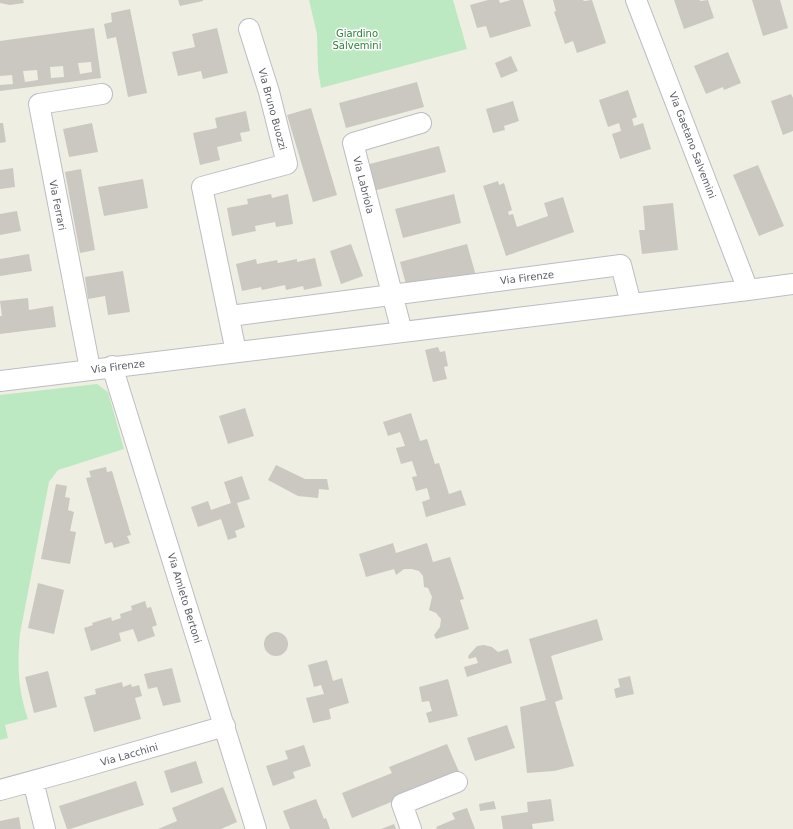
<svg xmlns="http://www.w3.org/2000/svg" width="793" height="829" viewBox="0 0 793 829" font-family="'DejaVu Sans',sans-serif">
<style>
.green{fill:#bde9c2}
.building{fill:#cac8c0;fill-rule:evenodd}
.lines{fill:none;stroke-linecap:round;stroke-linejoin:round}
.minor-casing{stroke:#bbbdc3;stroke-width:22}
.minor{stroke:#fff;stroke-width:20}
.labels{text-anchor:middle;stroke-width:3;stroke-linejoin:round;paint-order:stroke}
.park-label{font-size:10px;fill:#2d823a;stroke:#fff}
.street-label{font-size:10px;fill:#5b5e65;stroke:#fff}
</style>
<rect width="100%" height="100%" fill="#efeee3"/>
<path class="green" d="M 309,0 L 453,0 L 467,49 L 321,88 L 318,70 L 317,34 Z
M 97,384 L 108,392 L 124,449 L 58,470 L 49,482 L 20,634 C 17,665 18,690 28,719 L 5,725 L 8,738 L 0,740 L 0,395 Z"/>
<path class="building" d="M 0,0 L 23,0 L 24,3 L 10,5 L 0,3 Z
M 178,0 L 203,0 L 203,1 L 180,6 Z
M 488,0 L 499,0 L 500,3 L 511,0 L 523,0 L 531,26 L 490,38 L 486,26 L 477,28 L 470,5 Z
M 553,0 L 583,0 L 584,1 L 592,0 L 606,43 L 577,53 L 573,41 L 565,44 L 554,12 L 556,11 Z
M 674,0 L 700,0 L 700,1 L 708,0 L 714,18 L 684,29 Z
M 752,0 L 780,0 L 788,28 L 763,36 Z
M 130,9 L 147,93 L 128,97 L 116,37 L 107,39 L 104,24 L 112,22 L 111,13 Z
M 94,28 L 101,78 L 0,91 L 0,85 L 13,84 L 12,75 L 0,76 L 0,41 ZM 91,62 L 92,72 L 80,74 L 78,63 ZM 63,66 L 64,77 L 51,78 L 50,67 ZM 37,70 L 38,80 L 25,82 L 23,71 Z
M 217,28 L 228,73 L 203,79 L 201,71 L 178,76 L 172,52 L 195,47 L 192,34 Z
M 728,52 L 741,83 L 724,90 L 723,87 L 706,94 L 694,66 Z
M 511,56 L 518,71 L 501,78 L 495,63 Z
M 417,82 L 424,107 L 346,128 L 339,103 Z
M 628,90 L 637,117 L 632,119 L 634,126 L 643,123 L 651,149 L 620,159 L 612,134 L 621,131 L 619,123 L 608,127 L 599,100 Z
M 791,94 L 793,98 L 793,131 L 783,135 L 771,101 Z
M 513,101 L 519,121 L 504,126 L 505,130 L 493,133 L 486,109 Z
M 311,108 L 337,195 L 313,202 L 287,115 Z
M 246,111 L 250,131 L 240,133 L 242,141 L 217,147 L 220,160 L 200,165 L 193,133 L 217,128 L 215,118 Z
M 0,123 L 3,123 L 6,142 L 0,143 Z
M 92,123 L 98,152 L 69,157 L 63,129 Z
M 439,146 L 446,172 L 373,191 L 366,165 Z
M 758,165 L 784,226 L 759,236 L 733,175 Z
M 13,168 L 15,187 L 0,189 L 0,170 Z
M 81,169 L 95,250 L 80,253 L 65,172 Z
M 143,179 L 148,208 L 104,216 L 98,187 Z
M 498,181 L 499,185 L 504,183 L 512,210 L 508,212 L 509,215 L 513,214 L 517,227 L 548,216 L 544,203 L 563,197 L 574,232 L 506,256 L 483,186 Z
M 271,194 L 272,198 L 288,194 L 293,224 L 276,227 L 275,222 L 255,226 L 256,231 L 232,236 L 227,208 L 248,204 L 247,199 Z
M 454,194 L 461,223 L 403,238 L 395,209 Z
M 673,203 L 678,250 L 642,254 L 639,230 L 645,230 L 643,206 Z
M 17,211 L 21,231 L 0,235 L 0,214 Z
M 351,244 L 363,276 L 341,284 L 330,251 Z
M 467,244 L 476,276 L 407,288 L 400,262 Z
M 29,254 L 32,271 L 0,276 L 0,259 Z
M 315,258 L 322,286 L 304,290 L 303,286 L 286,290 L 285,285 L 262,290 L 261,287 L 242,291 L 236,264 L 256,259 L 257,264 L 277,260 L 278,263 L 297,259 L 297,262 Z
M 123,271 L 130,312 L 108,315 L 105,296 L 88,299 L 85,277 Z
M 28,298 L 29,310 L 53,306 L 56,327 L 0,334 L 0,316 L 2,316 L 0,301 Z
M 438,347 L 440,352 L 445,351 L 448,366 L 444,367 L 447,379 L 433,382 L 425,350 Z
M 245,408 L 254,436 L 228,444 L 219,416 Z
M 411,413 L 420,441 L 427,439 L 435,464 L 439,463 L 449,494 L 461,490 L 466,505 L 426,517 L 422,502 L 430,499 L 427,488 L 416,491 L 412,477 L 417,476 L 412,461 L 401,464 L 396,448 L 405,446 L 400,432 L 388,436 L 383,422 Z
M 276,465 L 305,479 L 327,479 L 329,490 L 319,489 L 318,498 L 298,496 L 268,480 Z
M 106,467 L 107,472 L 112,471 L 131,535 L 127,536 L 130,543 L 114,548 L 112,542 L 105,544 L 86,478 L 91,477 L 89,471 Z
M 242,476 L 250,499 L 237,503 L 245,527 L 235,531 L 237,537 L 228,540 L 221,519 L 198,527 L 191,507 L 208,501 L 211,510 L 231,503 L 224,482 Z
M 56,484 L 67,486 L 65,497 L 70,498 L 68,510 L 74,512 L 70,531 L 76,532 L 70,564 L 41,559 Z
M 393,543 L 396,553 L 427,543 L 433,562 L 450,557 L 464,599 L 460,600 L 469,629 L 436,639 L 434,635 L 440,627 L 441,619 L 436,613 L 429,610 L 432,597 L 428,588 L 424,587 L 423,576 L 419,571 L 412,569 L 404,569 L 396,575 L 394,569 L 366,577 L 359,554 Z
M 38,583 L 64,590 L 54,634 L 28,628 Z
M 145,601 L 147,608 L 151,607 L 157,625 L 152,627 L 155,636 L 138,642 L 133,629 L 119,633 L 121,641 L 91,651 L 84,628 L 93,625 L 92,623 L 111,617 L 112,621 L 121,618 L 120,614 L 132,610 L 131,606 Z
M 597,619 L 603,640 L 551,656 L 563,699 L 555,702 L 574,766 L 554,771 L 527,773 L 520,707 L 546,700 L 529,639 Z
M264 644a12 12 0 1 1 24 0a12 12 0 1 1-24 0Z
M 484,645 L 492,647 L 498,652 L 508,649 L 512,663 L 467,677 L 464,667 L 478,663 L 476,657 L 469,659 L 468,656 L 477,646 Z
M 327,660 L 333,681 L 342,678 L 349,703 L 329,709 L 331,719 L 313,723 L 306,698 L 324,694 L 321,685 L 314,687 L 308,665 Z
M 172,668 L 181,702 L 163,706 L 157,687 L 148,689 L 144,674 Z
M 48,671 L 57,707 L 34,713 L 25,677 Z
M 630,676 L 634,694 L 616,698 L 614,689 L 620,687 L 618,679 Z
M 448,679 L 458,716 L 429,723 L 426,713 L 432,711 L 429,701 L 422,702 L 419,687 Z
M 122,682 L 123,687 L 131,684 L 132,687 L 139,685 L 142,696 L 135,698 L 141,719 L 94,732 L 84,697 L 96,694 L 95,689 Z
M 507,725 L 515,748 L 475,761 L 467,738 Z
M 447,744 L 460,774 L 352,818 L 342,793 L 392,773 L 389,767 Z
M 304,745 L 311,766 L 293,772 L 295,778 L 273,786 L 266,766 L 288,759 L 285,751 Z
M 196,761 L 203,783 L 171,793 L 164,771 Z
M 136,781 L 144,805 L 70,829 L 67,829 L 59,806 Z
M 223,787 L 237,822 L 221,829 L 158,829 L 177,821 L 172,808 Z
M 316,799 L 324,819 L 326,818 L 330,829 L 290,829 L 283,811 Z
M 551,799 L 554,821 L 532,824 L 533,829 L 503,829 L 501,816 L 528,812 L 527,802 Z
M 494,801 L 496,809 L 480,811 L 479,804 Z
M 467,808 L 475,829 L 437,829 L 436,827 L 455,819 L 452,813 Z
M 19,817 L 21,829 L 0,829 L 0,821 Z
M 394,824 L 396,829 L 381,829 Z"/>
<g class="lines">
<g class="minor-casing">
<path id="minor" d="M 636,0 L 748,290
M 230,316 L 621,265 L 631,304
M 402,332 L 353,143 L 421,123
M 236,352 L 202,187 L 287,164 L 269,92 L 249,29
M 112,366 L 256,829
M 90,369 L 39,104 L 102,94
M 0,381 L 748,290 L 793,284
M 33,781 L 45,829
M 0,790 L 73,770 L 225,726
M 411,829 L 402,804 L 457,782"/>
</g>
<use href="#minor" class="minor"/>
</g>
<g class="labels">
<g class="park-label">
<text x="357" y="37">Giardino<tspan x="357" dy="12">Salvemini</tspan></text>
</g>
<g class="street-label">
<text transform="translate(273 109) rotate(75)" y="4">Via Bruno Buozzi</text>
<text transform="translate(693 145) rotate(69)" y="4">Via Gaetano Salvemini</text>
<text transform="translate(364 185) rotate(76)" y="4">Via Labriola</text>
<text transform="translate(58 205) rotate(79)" y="4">Via Ferrari</text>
<text transform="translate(527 277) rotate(-7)" y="4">Via Firenze</text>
<text transform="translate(118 366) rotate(-7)" y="4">Via Firenze</text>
<text transform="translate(185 598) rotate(73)" y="4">Via Amleto Bertoni</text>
<text transform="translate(129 754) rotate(-16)" y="4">Via Lacchini</text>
</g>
</g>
</svg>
